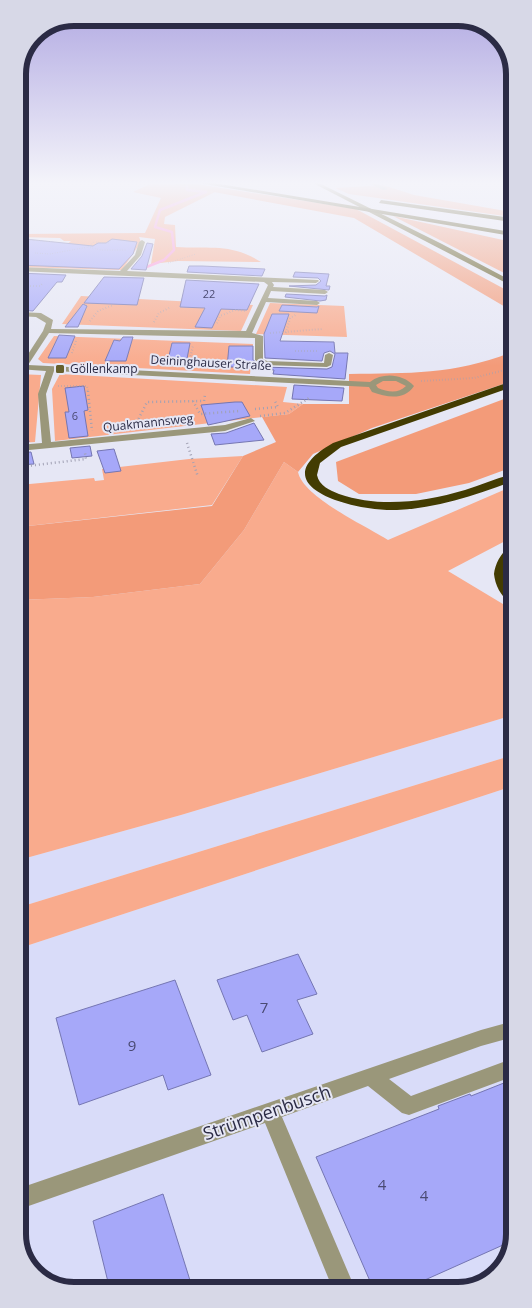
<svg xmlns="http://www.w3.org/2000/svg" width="532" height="1308" viewBox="0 0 532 1308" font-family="'Open Sans',sans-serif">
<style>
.built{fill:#d9dcf9}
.green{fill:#f9ab8d}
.forest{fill:#f39b79}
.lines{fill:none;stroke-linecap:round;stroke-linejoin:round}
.stream{stroke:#fe98d9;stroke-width:2.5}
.building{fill:#a6a8f9;stroke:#7576b2}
.path-far2{stroke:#a1a1b4;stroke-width:1;stroke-dasharray:0.5 2;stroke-linecap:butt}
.path-far1{stroke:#a1a1b4;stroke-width:2;stroke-dasharray:0.5 2.5;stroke-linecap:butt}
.path{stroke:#a1a1b4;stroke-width:2.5;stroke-dasharray:1 3;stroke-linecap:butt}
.minor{fill:#9a977a;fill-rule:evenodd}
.major{fill:#5b541a;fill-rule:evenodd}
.highway{fill:#433c02;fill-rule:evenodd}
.poi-dot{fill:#67602d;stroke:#e6e7f5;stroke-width:2}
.labels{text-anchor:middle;stroke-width:4;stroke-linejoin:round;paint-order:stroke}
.far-number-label{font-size:11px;fill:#4a4a72}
.far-street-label{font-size:12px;fill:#2b2b45;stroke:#e6e7f5}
.far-poi-label{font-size:12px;fill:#2b2b45;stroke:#e6e7f5;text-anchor:start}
.near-number-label{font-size:15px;fill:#4a4a72}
.near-street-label{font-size:18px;fill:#2b2b45;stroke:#e6e7f5}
.rim{fill:none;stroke:#2b2b45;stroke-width:6}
</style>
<rect width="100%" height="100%" fill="#e6e7f5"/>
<path class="built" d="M 513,715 L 513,755 L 20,907 L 19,860 L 181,815 Z
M 513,786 L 514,1234 L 503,1268 L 476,1288 L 70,1290 L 39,1279 L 20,1252 L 20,948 Z"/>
<path class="green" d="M 152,183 L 165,183 L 215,192 L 165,217 L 164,224 L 175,225 L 176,247 C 210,249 231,243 261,262 L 178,261 L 151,264 L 155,239 L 139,237 L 141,242 L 122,270 L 18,267 L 18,260 L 53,255 L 71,241 L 64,241 L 60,238 L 18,237 L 18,234 L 145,233 L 161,198 L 133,192 Z
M 383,185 L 414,195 L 512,212 L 512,217 L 349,194 L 335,188 Z
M 81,296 L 253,305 L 241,331 L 62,324 Z
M 270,303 L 344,306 L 347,337 L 256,334 Z
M 54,336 L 253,344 L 250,374 L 43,363 L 38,359 Z
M 18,374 L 41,375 L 35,442 L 18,443 Z
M 60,374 L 287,387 L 283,402 L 303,404 L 289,414 L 55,441 L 52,389 Z
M 243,456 L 212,505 L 19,527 L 19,485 L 94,478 L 95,481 L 104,480 L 102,469 L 189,459 Z
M 284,462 L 298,472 C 303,497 366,526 388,540 L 513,486 L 513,537 L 448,571 L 513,610 L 513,715 L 181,815 L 19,860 L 19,600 L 93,597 L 200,584 L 244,530 Z
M 513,755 L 513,786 L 20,948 L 20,907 Z"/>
<path class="forest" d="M 165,183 L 196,184 L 356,209 L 512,293 L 512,311 L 354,218 Z
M 393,216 L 512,242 L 512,277 Z
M 512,352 L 512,381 L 372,428 L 313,454 L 298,472 L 284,462 L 244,530 L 200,584 L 93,597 L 19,600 L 19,527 L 212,506 L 243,456 L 276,442 L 262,417 L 289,414 L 303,404 L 349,404 L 349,374 C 410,373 454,375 512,352 Z
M 512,396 L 513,467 L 469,483 L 416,494 L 359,494 L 338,481 L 336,462 Z"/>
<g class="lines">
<path class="stream" d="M 144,268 L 164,260 L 174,250 L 172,232 L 155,227 L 160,210 L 206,192 L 187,190 L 187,186"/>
</g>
<path class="building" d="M 25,239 L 93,246 L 98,243 L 106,243 L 112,239 L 137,242 L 133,254 L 119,269 L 18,265 L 18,259 L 25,254 L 18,251 L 18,243 Z
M 147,243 L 153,244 L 146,270 L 131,269 L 142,256 Z
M 189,266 L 202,266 L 265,269 L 262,276 L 187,272 Z
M 295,272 L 329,274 L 326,286 L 330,286 L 329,290 L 289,286 L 316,285 L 321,281 L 318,278 L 293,277 Z
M 18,273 L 66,275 L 62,282 L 57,282 L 33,311 L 18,310 Z
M 104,277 L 144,278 L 137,305 L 84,303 Z
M 186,280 L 259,284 L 247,310 L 221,309 L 212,328 L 195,327 L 205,308 L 180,307 Z
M 286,294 L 325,296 L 327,295 L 326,300 L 320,301 L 285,297 Z
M 83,304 L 87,306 L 78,327 L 65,327 Z
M 282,305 L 317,307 L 319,306 L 317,313 L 279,311 Z
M 272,314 L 289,314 L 280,341 L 334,342 L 335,353 L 348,353 L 345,379 L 273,374 L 274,370 L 266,369 L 266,367 L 227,367 L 229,346 L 253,346 L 253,360 L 263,367 L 327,369 L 332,367 L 335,354 L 330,351 L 324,353 L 322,361 L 265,358 L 264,334 Z
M 59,335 L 75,336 L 66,358 L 48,358 Z
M 123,337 L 133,337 L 126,361 L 105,361 L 114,340 L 120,341 Z
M 172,343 L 190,343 L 186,364 L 167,364 Z
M 294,385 L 344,388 L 342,401 L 292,399 Z
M 84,386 L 88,410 L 84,411 L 88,436 L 69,438 L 65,412 L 69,412 L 65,388 Z
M 235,402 L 242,402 L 250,416 L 208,425 L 201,405 Z
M 24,422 L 29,442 L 18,443 L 18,423 Z
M 254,423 L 264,440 L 215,445 L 211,434 L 226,433 Z
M 90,446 L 92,456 L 72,458 L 70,448 Z
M 114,449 L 121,471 L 105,473 L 97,451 Z
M 31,452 L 34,464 L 19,465 L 19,453 Z
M 298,954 L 317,994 L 297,1000 L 313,1034 L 262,1052 L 247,1015 L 233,1020 L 217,980 Z
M 175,980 L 211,1075 L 168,1090 L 163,1075 L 79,1105 L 56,1018 Z
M 514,1079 L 514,1234 L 512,1241 L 407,1288 L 373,1288 L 316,1157 L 439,1109 L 438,1106 L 470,1094 L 471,1096 Z
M 163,1194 L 193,1290 L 110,1290 L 93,1221 Z"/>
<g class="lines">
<path class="path-far2" d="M 497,183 L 498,185
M 18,239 L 55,242
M 109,243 L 94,242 L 88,247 L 101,250 L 127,250
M 35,253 L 50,254 L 88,247
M 168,263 L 196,254"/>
<path class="path-far1" d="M 18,286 L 40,286 L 42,284
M 90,321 L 98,311 L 113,305
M 154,322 L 159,313 L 169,308
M 217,323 L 220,316 L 235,310 L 246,311
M 270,333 L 323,329
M 286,333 L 290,318 L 297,314
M 295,351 L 318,351
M 72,353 L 76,341
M 190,359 L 193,345
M 18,381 L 27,381 L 24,387 L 18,388
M 421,381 L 474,378 L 512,368
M 58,386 L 87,386 L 88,392"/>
<path class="path" d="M 88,391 L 92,431
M 193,401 L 200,414 L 239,411
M 255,409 L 278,407 L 275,401
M 260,416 L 285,413 L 309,398
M 135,426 L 147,402 L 204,401 L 205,395
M 187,443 L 198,477
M 19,467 L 86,459 L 85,453"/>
<path class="minor" d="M 369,183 L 376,183 L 388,189 L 383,190 Z
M 142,240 L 145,242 L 141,255 L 127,271 L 318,280 L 319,281 L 316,283 L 272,282 L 274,285 L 273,287 L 325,290 L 328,292 L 325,294 L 271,291 L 268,298 L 317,301 L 320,303 L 317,305 L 266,302 L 252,333 L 263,336 L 263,359 L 267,361 L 324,363 L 325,355 L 329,353 L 333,355 L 331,365 L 327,367 L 263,365 L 255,360 L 255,338 L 49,333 L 28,365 L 370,382 C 383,372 403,374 414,386 C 404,401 387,397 372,392 L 369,387 L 54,371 L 46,394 L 51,442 L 225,425 L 251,418 L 255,421 L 225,431 L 19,451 L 18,445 L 42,443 L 38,394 L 46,371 L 18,369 L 18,365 L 21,365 L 43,331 L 46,323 L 36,317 L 18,316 L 18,312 L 41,313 L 53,320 L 51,329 L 246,331 L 268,285 L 264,282 L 18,271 L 18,267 L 120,271 L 135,255 L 139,242 ZM 383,381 L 396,381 L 406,386 C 398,394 388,392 378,388 L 376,385 Z
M 18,253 L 22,253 L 23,254 L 18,257 Z
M 514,1021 L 514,1037 L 481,1046 L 389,1079 L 411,1096 L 514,1058 L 514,1076 L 409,1115 L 402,1113 L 368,1086 L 282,1117 L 351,1279 L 348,1287 L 336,1289 L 332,1287 L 265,1123 L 20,1209 L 20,1188 L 481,1030 Z"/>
<path class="major" d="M 313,183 L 319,183 L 442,244 L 512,281 L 512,286 Z"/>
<path class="highway" d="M 199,183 L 214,183 L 512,232 L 512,236 Z
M 381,200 L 512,218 L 512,222 L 379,203 Z
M 512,381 L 512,387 L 341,447 L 320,463 L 317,475 C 319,486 330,490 339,494 C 380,508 424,502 465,490 C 481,485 496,478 513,474 L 513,481 C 476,495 437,508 397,510 C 358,512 256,487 333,443 Z
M 513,546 L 513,559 L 507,574 L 513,590 L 513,603 C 502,600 495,585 494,574 C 495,564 502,549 513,546 Z"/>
</g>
<linearGradient id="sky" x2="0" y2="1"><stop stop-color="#b1a9e2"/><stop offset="0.5" stop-color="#f4f4fa"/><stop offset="1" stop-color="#f4f4fa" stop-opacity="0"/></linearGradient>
<rect width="532" height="366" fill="url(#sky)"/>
<rect class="poi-dot" x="55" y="364" width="10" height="10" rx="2.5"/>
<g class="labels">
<g class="far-number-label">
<text x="209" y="298">22</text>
<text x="75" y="420">6</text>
</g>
<g class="far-street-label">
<text transform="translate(211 363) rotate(3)" y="4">Deininghauser Straße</text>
<text transform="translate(148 423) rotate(-6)" y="4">Quakmannsweg</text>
</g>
<g class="far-poi-label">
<text x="70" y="373">Göllenkamp</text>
</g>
<g class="near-number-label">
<text x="264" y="1013">7</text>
<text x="132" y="1051">9</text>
<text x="382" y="1190">4</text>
<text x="424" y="1201">4</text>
</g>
<g class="near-street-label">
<text transform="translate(267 1113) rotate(-19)" y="6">Strümpenbusch</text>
</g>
</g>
<path d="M0 0H532V1308H0ZM74 26H458A48 48 0 0 1 506 74V1234A48 48 0 0 1 458 1282H74A48 48 0 0 1 26 1234V74A48 48 0 0 1 74 26Z" fill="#d7d8e7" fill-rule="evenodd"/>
<path class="rim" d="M74 26H458A48 48 0 0 1 506 74V1234A48 48 0 0 1 458 1282H74A48 48 0 0 1 26 1234V74A48 48 0 0 1 74 26Z"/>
</svg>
